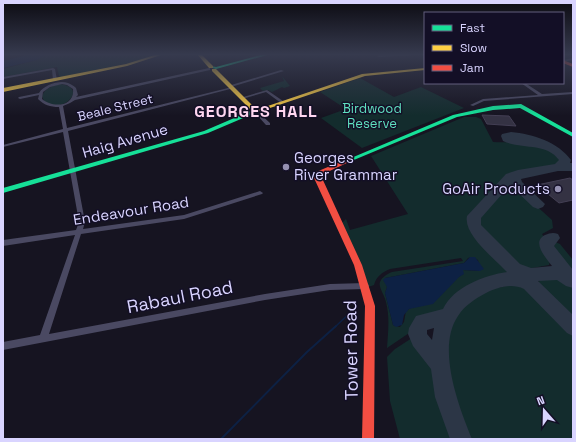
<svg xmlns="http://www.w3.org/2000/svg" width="576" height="442" viewBox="0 0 576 442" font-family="'Space Grotesk',sans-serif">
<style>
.green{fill:#132c2d;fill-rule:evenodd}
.water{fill:#0d2144}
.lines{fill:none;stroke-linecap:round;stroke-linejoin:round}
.stream-far1{stroke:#0d2144;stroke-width:1.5}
.stream{stroke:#0d2144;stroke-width:2}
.taxiway{fill:#2c3646;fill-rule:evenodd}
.building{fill:#343243;stroke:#433f54}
.street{fill:#4a4962;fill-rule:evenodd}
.fast{fill:#16e098;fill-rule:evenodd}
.slow{fill:#ffcf43;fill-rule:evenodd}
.jam{fill:#f24e42;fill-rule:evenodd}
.poi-dot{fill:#9591b1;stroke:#130f26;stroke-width:1.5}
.labels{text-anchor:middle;stroke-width:3;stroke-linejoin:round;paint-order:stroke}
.far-street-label{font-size:13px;fill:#d9d4ff;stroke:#130f26}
.far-park-label{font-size:13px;fill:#5fe0c0;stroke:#130f26}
.street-label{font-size:15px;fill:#d9d4ff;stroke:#130f26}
.poi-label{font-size:15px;fill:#d9d4ff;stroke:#130f26;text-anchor:start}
.far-district-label{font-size:16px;font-weight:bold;letter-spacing:1px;fill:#ffd6f0;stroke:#130f26}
.near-street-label{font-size:18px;fill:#d9d4ff;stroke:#130f26}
</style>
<rect width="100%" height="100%" fill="#161421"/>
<path class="green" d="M 47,54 L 159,54 L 139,61 L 61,77 L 59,76 L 57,67 L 3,77 L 3,69 L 37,60 Z
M 282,76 L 290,86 L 284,88 L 282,87 L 272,92 L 268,90 L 263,91 L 260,88 L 284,81 Z
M 360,78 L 394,97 L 421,87 L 464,108 L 362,148 L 321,118 L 346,109 L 320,92 Z
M 61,84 C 85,88 68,108 53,105 C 50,105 46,102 44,101 L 42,96 C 46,87 53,86 61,84 Z
M 464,117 L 476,117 L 481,119 L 493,142 C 515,143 546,139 562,158 L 562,160 L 557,164 L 506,175 L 469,215 C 464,230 496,255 506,265 L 508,268 L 507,272 C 501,275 493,276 486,278 C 465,284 452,297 440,314 C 424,319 417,312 412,331 L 387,348 C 388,333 390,317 386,302 C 385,296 378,287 380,282 C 382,277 387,274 392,272 L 463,261 L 461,258 L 390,269 C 382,272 376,277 374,285 L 368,287 L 342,223 L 346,219 L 350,230 L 408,214 L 371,156 ZM 472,257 L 478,260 L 480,271 L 463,270 L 463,274 L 406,311 L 404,322 L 400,327 L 393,325 L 385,293 L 387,287 L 385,278 L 464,263 L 468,258 Z
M 506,188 L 513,189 L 522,193 L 552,220 L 553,228 L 542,234 L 544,237 L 541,241 C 542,250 552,256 549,265 L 527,269 L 520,267 L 479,227 L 478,219 L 503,189 Z
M 555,242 L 560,244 L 573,260 L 573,275 L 553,249 L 552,244 Z
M 556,277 L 565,279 L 573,289 L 573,321 L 539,286 L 538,282 L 541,280 Z
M 519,284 L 529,288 L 573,333 L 573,439 L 470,439 C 449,398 427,325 478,295 C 491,288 505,286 519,284 Z
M 412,338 L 432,362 L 437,400 L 452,439 L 400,439 L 390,401 L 387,357 L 395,349 Z"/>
<path class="water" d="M 31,54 L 47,54 L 37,60 L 3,68 L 3,61 Z
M 470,257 L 475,257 L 484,269 L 480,271 L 463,270 L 464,274 L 459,277 L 433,304 L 409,309 L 404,315 L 402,325 L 396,327 L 393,325 L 385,293 L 387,287 L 383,280 L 385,278 L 464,263 Z"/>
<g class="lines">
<path class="stream-far1" d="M 335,327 L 354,309"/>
<path class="stream" d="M 221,439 L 307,352 L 336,326"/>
<path class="taxiway" d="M 511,132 C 533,134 558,142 571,160 L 570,163 L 573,163 L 573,171 L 558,171 L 521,179 L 522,182 L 545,204 L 543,207 L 538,209 L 533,207 L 510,185 L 481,218 L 481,225 L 520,264 L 531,268 L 552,266 C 546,258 531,242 545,235 C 550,233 553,232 558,234 L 560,238 L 554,246 L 573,270 L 573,288 L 566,286 L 557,280 L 538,281 L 573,315 L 573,336 L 567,333 L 524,289 C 512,283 498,287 486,293 C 475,299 465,305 458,316 C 436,348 459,407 472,439 L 450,439 L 435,397 L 431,369 L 413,346 L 408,334 L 409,328 L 416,316 L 443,309 C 453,287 485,275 507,272 C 495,259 463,235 467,216 L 506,174 L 518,170 L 555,164 L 559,160 C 546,142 523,150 503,141 L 501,136 L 502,134 ZM 434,328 L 432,340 L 427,334 L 427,330 Z"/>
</g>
<path class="building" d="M 482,115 L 509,116 L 516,126 L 487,124 Z
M 570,178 L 573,180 L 573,200 L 559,203 L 537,185 Z"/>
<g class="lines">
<path class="street" d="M 398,54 L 415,54 L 413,55 L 379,57 L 377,56 L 379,55 Z
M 573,58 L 573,60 L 563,62 L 563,60 Z
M 53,68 L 55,69 L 57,80 L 55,81 L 53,80 L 52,70 L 3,79 L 3,77 Z
M 209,68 L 210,68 L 210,70 L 75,100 L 70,103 L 63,106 L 67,128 L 232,87 L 234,88 L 68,131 L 85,222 L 83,229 L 184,215 L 260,191 L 263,193 L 262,194 L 184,219 L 81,234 L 49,334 L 265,294 L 330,284 L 365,283 L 368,284 L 369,286 L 368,288 L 365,289 L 330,290 L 265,300 L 3,350 L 3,342 L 40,335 L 75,235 L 3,246 L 3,240 L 76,230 L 79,222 L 63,132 L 3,147 L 3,145 L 63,129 L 59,107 C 50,107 44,105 38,99 L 39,95 L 20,99 L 18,98 L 19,97 L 39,93 C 44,85 59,80 68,83 C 71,84 74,86 76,88 L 78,95 L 76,97 ZM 62,84 L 67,85 L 73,89 C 75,107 52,108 42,99 L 43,92 L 50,87 Z
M 281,70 L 284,71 L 231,87 L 228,86 Z
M 521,83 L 525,83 L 542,94 L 573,92 L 573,94 L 484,101 L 473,106 L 470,105 L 483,99 L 538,95 Z
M 267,90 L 283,101 L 283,103 L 281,103 L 266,92 L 242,99 L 240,98 Z
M 256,112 L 258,112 L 270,123 L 270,125 L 266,125 L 256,114 Z"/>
<path class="fast" d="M 264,54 L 271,54 L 216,69 L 209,67 L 211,66 L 216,67 Z
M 521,104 L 573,133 L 573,137 L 520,108 L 493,110 L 457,117 L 349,162 L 347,163 L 344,161 L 453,115 L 493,106 Z
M 253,110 L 256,112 L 255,113 L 208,133 L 3,193 L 3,188 L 204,131 Z"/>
<path class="slow" d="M 158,54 L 164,54 L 127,66 L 3,92 L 3,88 L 126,64 Z
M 197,54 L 201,54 L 213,66 L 213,68 L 209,68 Z
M 425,68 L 425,70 L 365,76 L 261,111 L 256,110 L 362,74 Z
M 212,69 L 216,69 L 255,108 L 255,110 L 251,110 L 212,71 Z"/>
<path class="jam" d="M 563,60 L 573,64 L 573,67 L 563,63 Z
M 347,159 L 350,161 L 349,162 L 321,175 L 322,178 L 362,265 L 375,306 L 374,439 L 362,439 L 365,306 L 354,265 L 314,178 L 316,172 Z"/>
</g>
<linearGradient id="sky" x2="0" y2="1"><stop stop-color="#0c0b12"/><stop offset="0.47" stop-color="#363a4e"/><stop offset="1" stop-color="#363a4e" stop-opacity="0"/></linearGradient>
<rect width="576" height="116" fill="url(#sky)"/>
<g class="poi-dot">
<circle cx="286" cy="167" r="4"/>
<circle cx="558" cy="189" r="4"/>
</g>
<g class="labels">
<g class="far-street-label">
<text transform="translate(115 107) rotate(-14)" y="5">Beale Street</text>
</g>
<g class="far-park-label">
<text x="372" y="113">Birdwood<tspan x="372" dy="15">Reserve</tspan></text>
</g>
<g class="street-label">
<text transform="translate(125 141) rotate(-16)" y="5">Haig Avenue</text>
<text transform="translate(131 211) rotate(-9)" y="5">Endeavour Road</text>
</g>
<g class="poi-label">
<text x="294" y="163">Georges<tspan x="294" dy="17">River Grammar</tspan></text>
<text x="550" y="194" text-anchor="end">GoAir Products</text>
</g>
<g class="far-district-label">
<text x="256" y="117">GEORGES HALL</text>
</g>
<g class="near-street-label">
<text transform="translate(180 297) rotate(-11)" y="6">Rabaul Road</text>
<text transform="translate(351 350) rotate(-91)" y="6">Tower Road</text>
</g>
</g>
<rect width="576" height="442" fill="none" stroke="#d9d4ff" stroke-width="8"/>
<rect x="424" y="12" width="140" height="72" fill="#130f26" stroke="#625e7d"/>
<rect x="432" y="25" width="20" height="6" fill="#16e098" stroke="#625e7d"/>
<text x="460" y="32" font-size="12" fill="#d9d4ff">Fast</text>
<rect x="432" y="45" width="20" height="6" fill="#ffcf43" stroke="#625e7d"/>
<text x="460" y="52" font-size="12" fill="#d9d4ff">Slow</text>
<rect x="432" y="65" width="20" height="6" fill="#f24e42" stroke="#625e7d"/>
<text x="460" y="72" font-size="12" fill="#d9d4ff">Jam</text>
<g transform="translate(544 410) rotate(340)" stroke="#130f26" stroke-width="3" paint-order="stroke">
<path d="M0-3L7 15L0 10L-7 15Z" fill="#d9d4ff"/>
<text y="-6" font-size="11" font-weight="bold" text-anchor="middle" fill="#d9d4ff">N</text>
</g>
</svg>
